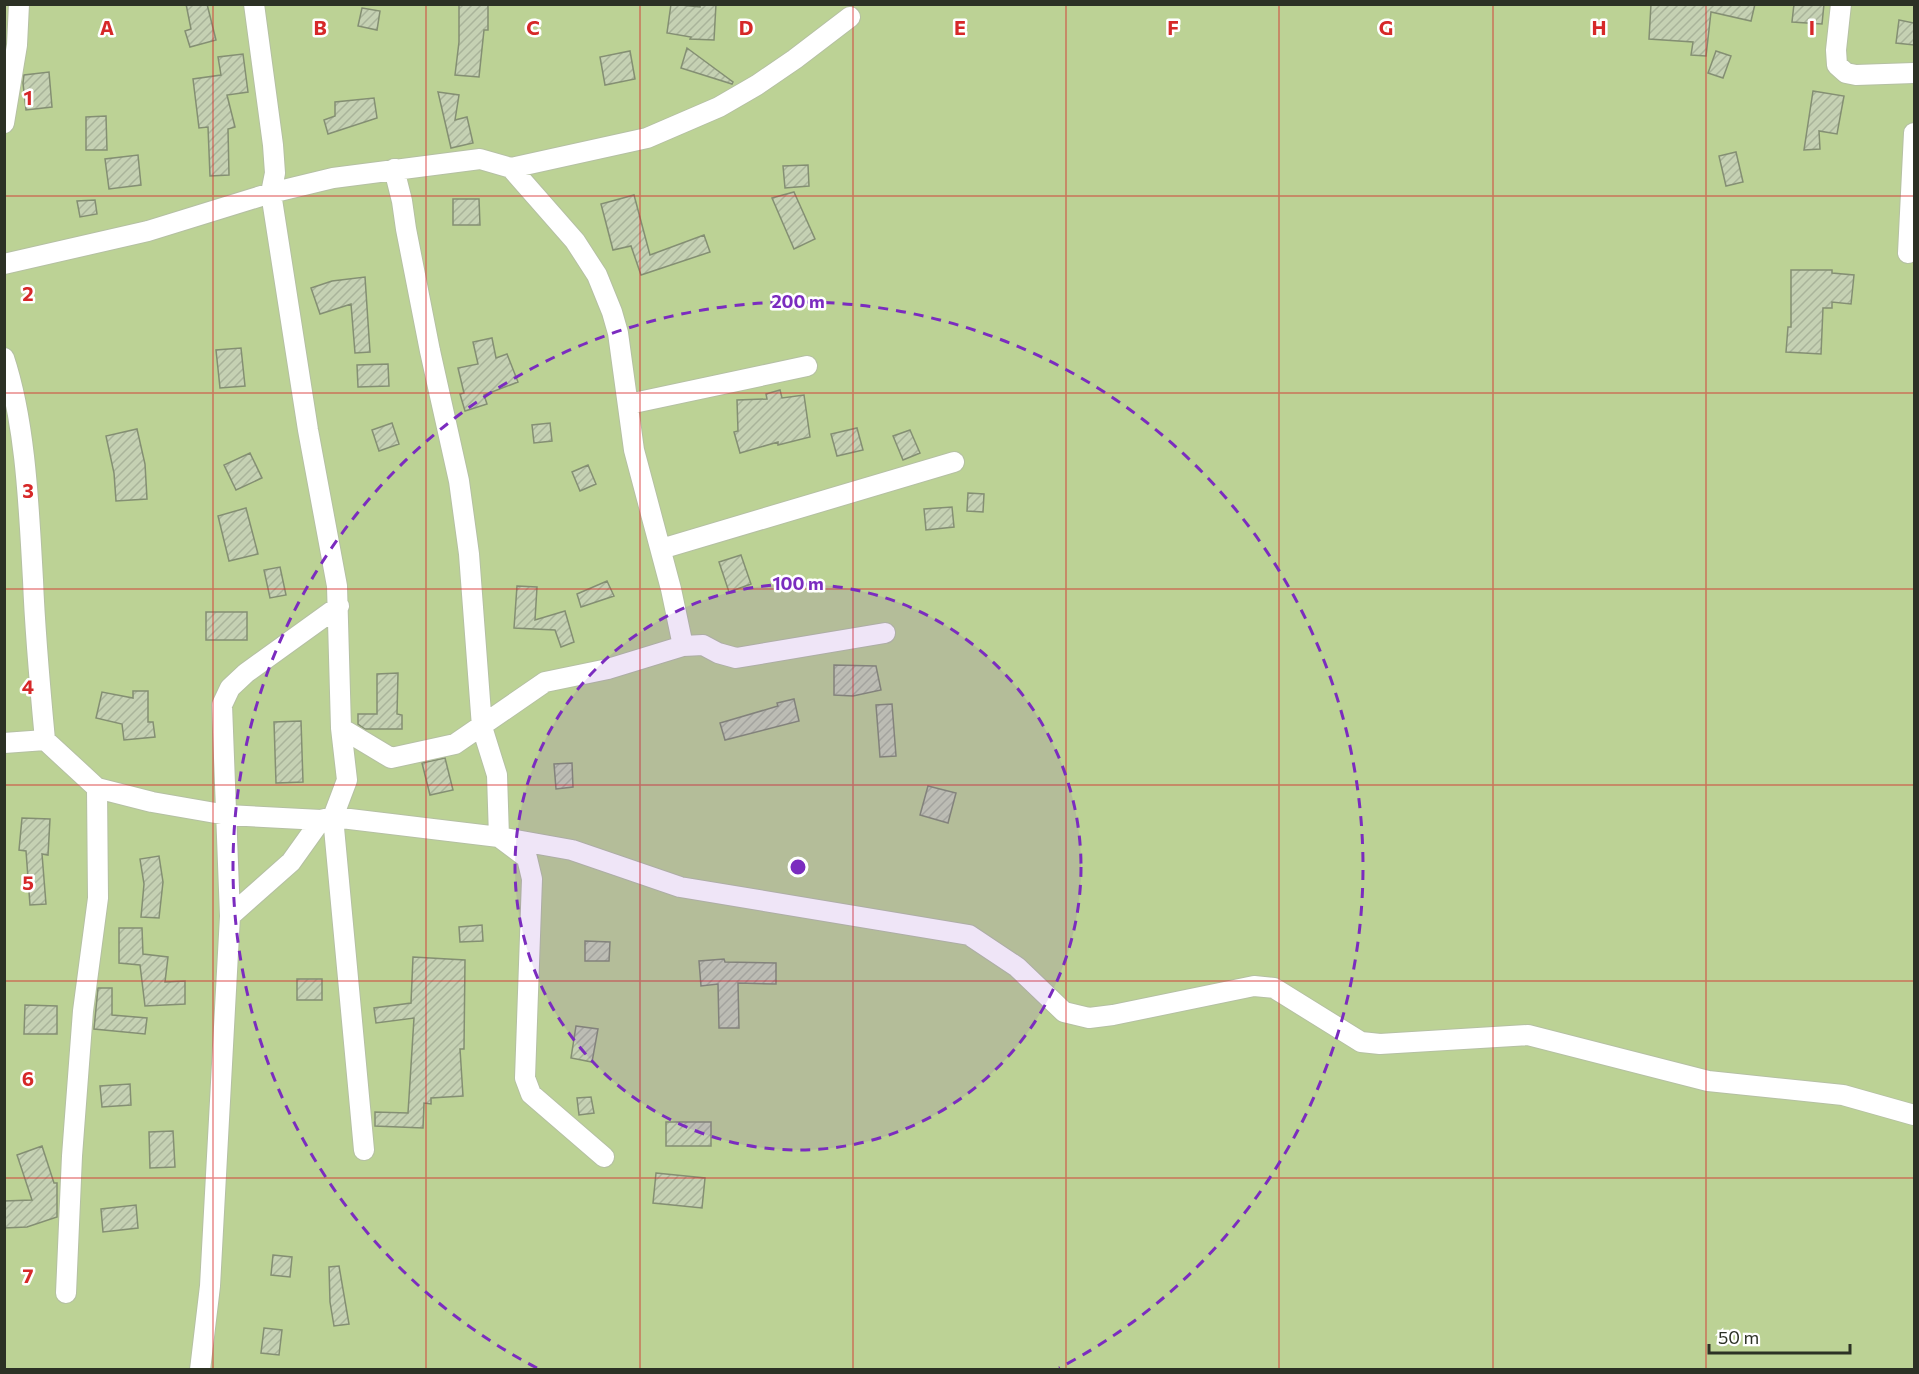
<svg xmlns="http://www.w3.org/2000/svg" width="1919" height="1374" viewBox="0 0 1919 1374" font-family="Commissioner,sans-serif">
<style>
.grass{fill:#bcd295}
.building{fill:url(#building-hatch);stroke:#848f73;stroke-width:1.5}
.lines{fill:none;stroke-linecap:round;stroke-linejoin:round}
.minor-casing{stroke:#b5c0a3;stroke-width:22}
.minor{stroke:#fff;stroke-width:20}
.grid{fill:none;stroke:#d62828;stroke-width:1.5;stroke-opacity:0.55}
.ring{fill:none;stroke:#7b2cbf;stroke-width:3;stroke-dasharray:10 8}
.grid-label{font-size:20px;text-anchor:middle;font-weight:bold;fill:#d62828;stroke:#fff;stroke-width:5;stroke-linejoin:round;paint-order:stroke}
.centre{fill:#7b2cbf;stroke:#fff;stroke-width:3}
.ring-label{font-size:18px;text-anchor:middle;font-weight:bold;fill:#7b2cbf;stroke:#fff;stroke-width:5;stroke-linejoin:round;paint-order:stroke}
</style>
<defs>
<pattern id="building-hatch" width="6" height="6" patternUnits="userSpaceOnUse" patternTransform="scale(1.5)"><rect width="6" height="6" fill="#c5d1b3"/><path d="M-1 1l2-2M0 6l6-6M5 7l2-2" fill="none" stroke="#a9b49a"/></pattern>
</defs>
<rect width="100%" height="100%" fill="#eefadb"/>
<path class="grass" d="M 5,5 L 1914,5 L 1914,1369 L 5,1369 Z"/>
<path class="building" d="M 186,4 L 207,4 L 216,40 L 190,47 L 185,31 L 191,29 Z
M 459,4 L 488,4 L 488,30 L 484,30 L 479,77 L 455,75 L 459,42 Z
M 671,4 L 700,7 L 700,4 L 716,4 L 714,40 L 690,39 L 691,37 L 667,33 Z
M 1651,4 L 1755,4 L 1751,21 L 1711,12 L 1706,56 L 1691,55 L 1693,42 L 1649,39 Z
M 1794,4 L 1824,4 L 1822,24 L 1792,22 Z
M 362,8 L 380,11 L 377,30 L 358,26 Z
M 1899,20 L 1914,23 L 1914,45 L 1896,43 Z
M 687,48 L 733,82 L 732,84 L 681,68 Z
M 630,51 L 635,79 L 605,85 L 600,57 Z
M 1716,51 L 1731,56 L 1723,78 L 1708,73 Z
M 243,54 L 248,92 L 227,95 L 235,127 L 228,129 L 229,175 L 210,176 L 208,127 L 199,128 L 193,79 L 221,75 L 218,57 Z
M 49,72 L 52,107 L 26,110 L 23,83 L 24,75 Z
M 1813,91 L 1844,96 L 1837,134 L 1819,131 L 1820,149 L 1804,150 Z
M 438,92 L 459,95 L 455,120 L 467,117 L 473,143 L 451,148 Z
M 374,98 L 377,118 L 328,134 L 324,120 L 335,116 L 335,102 Z
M 106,116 L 107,150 L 86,150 L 86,117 Z
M 1736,152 L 1743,182 L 1726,186 L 1719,156 Z
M 138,155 L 141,185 L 109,189 L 105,159 Z
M 808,165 L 809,186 L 785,188 L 783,166 Z
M 794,192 L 815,239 L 794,249 L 772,198 Z
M 634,195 L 650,255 L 704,235 L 710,252 L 641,275 L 631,246 L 613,250 L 601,204 Z
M 453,199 L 479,199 L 480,225 L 453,225 Z
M 95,200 L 97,214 L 80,217 L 77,201 Z
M 1791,270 L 1832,270 L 1832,273 L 1854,275 L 1851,304 L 1832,302 L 1832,308 L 1823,308 L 1821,354 L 1786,352 L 1788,327 L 1791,327 Z
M 365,277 L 370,352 L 355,353 L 351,304 L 320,314 L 311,288 L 332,281 Z
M 492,338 L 496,358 L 507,354 L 518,382 L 484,395 L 487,404 L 465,411 L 460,394 L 464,393 L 458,368 L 478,364 L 473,342 Z
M 241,348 L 245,386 L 220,388 L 216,350 Z
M 388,364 L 389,386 L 358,387 L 357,365 Z
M 780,390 L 782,398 L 804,395 L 810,437 L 778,445 L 778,442 L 740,453 L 734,432 L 738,431 L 737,400 L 767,399 L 766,394 Z
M 392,423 L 399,444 L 379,451 L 372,430 Z
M 550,423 L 552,441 L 534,443 L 532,425 Z
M 857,428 L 863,450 L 837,456 L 831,434 Z
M 137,429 L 145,464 L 147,499 L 116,501 L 114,473 L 106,436 Z
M 910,430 L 920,453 L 903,460 L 893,436 Z
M 250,453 L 262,478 L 236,490 L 224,465 Z
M 588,465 L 596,484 L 580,491 L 572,472 Z
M 968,493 L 984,494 L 983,512 L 967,511 Z
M 952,507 L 954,527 L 926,530 L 924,509 Z
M 246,508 L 258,554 L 229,561 L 218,516 Z
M 741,555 L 751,584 L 729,592 L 719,562 Z
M 280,567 L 286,595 L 270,598 L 264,570 Z
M 607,581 L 614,596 L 581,607 L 577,594 Z
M 517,586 L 537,587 L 535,620 L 565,611 L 574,642 L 561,647 L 555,630 L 514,628 Z
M 206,612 L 247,612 L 247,640 L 206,640 Z
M 834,665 L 876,666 L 881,690 L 853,696 L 834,695 Z
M 398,673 L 397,714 L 402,715 L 402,729 L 365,729 L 358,724 L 358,714 L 377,714 L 377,674 Z
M 133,691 L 148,691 L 148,722 L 153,722 L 155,737 L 124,740 L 122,724 L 96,718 L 102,692 L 133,698 Z
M 794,699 L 799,721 L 725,740 L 720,723 L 778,706 L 777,703 Z
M 892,704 L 896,756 L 880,757 L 876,705 Z
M 301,721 L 303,782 L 276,783 L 274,722 Z
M 445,758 L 453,790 L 430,795 L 422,763 Z
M 572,763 L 573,787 L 556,789 L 554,764 Z
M 928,786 L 956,793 L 948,823 L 920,815 Z
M 22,818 L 50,819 L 48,855 L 42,854 L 46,904 L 30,905 L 26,851 L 19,850 Z
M 159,856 L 163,882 L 159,918 L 141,917 L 144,884 L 140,859 Z
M 482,925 L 483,941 L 460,942 L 459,927 Z
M 119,928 L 142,928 L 143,954 L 168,957 L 165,982 L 185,981 L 185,1004 L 145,1006 L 140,965 L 119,963 Z
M 585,941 L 610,942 L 609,961 L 585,961 Z
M 413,957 L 465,960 L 464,1049 L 460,1049 L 463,1096 L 431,1098 L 431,1104 L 424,1103 L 423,1128 L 375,1126 L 375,1112 L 408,1113 L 414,1018 L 376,1023 L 374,1008 L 411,1003 Z
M 724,959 L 725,962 L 776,963 L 776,984 L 738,983 L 739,1028 L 719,1028 L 718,984 L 701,986 L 699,961 Z
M 297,979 L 322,979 L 322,1000 L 297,1000 Z
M 98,988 L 112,988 L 112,1015 L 147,1018 L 145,1034 L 94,1029 Z
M 25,1005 L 57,1006 L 57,1034 L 24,1034 Z
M 576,1026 L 598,1029 L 592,1062 L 571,1058 Z
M 130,1084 L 131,1105 L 102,1107 L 100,1086 Z
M 591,1097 L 594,1113 L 579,1115 L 577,1098 Z
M 666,1122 L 711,1122 L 711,1146 L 666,1146 Z
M 173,1131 L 175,1167 L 150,1168 L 149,1132 Z
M 42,1146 L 54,1183 L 57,1183 L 57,1217 L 27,1227 L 4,1228 L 4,1201 L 32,1200 L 17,1155 Z
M 656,1173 L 705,1178 L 702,1208 L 653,1203 Z
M 136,1205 L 138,1228 L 103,1232 L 101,1209 Z
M 273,1255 L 292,1257 L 290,1277 L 271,1275 Z
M 339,1266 L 349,1324 L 334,1326 L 330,1302 L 329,1267 Z
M 264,1328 L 282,1330 L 279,1355 L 261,1353 Z"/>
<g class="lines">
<g class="minor-casing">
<path id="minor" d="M 254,4 L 273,145 L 275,173 L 271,193 L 308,430 L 337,586 L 341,728 L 347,780 L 333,817 L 364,1150
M 1841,4 L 1836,50 L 1837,65 L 1846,73 L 1856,75 L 1914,73
M 4,123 L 17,45 L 19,4
M 394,169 L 402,201 L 406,229 L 430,351 L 459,481 L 469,554 L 482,727 L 497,775 L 499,837 L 527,858 L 532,879 L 525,1078 L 531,1094 L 604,1157
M 1908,253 L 1914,133
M 4,264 L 148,231 L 271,193 L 333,178 L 480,159 L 511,168 L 647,138 L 719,107 L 757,85 L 795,59 L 850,17
M 4,358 C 26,424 29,511 33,580 C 35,634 40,687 45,740
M 629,404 L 807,366
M 661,549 L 954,462
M 683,646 L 703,645 L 718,653 L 736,658 L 885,633
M 341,728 L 391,758 L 455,744 L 545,682 L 608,669 L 683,646 L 671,589 L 634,450 L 618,333 L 612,312 L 597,275 L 575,241 L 511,168
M 4,743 L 45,740 L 97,788 L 152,802 L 227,815 L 321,820 L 333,817 L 499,837 L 572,850 L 680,887 L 969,935 L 1017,967 L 1064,1012 L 1089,1018 L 1113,1015 L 1254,986 L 1274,988 L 1361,1042 L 1380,1044 L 1528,1035 L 1708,1081 L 1843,1095 L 1914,1115
M 230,916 L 291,862 L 321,820
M 66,1293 L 72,1156 L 83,1011 L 98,898 L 97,788
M 200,1370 L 210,1286 L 230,916 L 222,705 L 230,688 L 246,673 L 339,606"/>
</g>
<use href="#minor" class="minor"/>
</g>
<path class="grid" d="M 213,4 L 213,1370M 426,4 L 426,1370M 640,4 L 640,1370M 853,4 L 853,1370M 1066,4 L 1066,1370M 1279,4 L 1279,1370M 1493,4 L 1493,1370M 1706,4 L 1706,1370M 4,196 L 1914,196M 4,393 L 1914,393M 4,589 L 1914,589M 4,785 L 1914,785M 4,981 L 1914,981M 4,1178 L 1914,1178"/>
<circle cx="798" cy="867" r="283" fill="#7b2cbf" fill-opacity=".12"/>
<g class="ring">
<circle cx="798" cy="867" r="283"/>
<path d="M537 1368A565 565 0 1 1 1059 1368"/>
</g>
<g class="grid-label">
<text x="107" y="35">A</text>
<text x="320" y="35">B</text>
<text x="533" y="35">C</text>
<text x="746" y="35">D</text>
<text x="960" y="35">E</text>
<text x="1173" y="35">F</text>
<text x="1386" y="35">G</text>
<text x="1599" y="35">H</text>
<text x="1812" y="35">I</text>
<text x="28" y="105">1</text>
<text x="28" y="301">2</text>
<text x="28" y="498">3</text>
<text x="28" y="694">4</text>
<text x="28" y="890">5</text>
<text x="28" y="1086">6</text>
<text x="28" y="1283">7</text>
</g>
<circle cx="798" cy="867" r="9" class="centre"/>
<g class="ring-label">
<text x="798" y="308">200 m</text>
<text x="798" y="590">100 m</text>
</g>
<rect width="1919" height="1374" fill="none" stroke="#2c3125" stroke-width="12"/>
<path d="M1709 1344v9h141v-9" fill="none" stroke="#2c3125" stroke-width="3"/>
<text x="1718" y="1344" font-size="18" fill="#2c3125" stroke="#ffffff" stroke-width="4.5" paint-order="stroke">50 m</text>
</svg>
